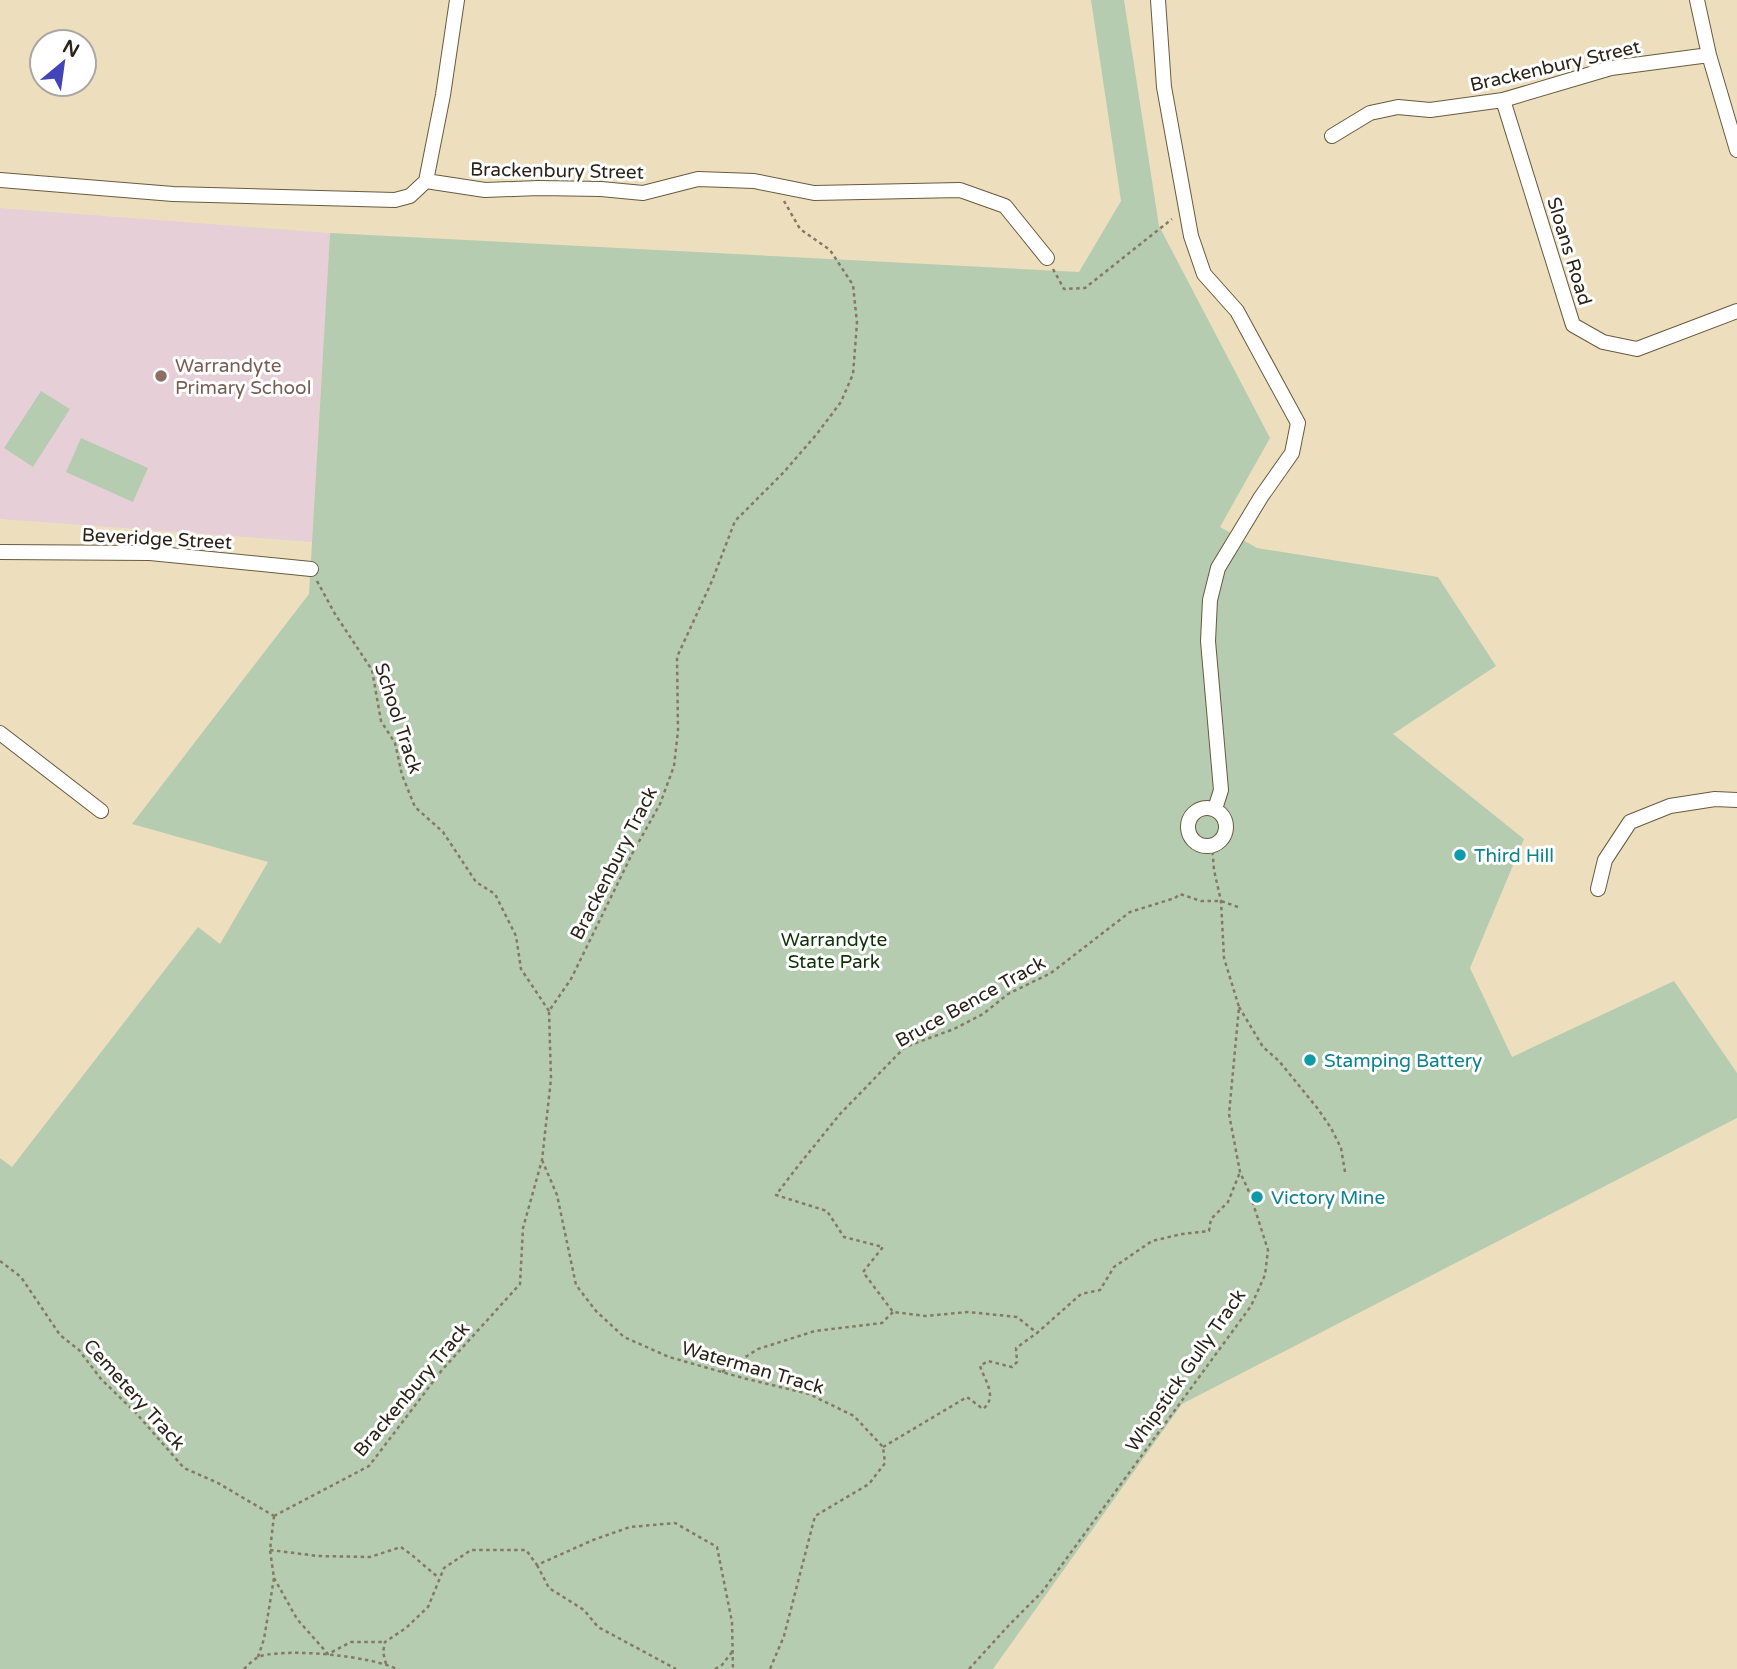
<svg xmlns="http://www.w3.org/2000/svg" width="1737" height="1669" viewBox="0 0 1737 1669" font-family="'Varela Round',sans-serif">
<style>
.education{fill:#e7cfd8}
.green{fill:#b5ccb1}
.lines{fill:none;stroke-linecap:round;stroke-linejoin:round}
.minor-casing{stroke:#685b3e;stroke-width:16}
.path{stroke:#847a64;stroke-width:2.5;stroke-dasharray:3.5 3.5;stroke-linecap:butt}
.minor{stroke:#fff;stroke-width:14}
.education-dot{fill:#8d6e63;stroke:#fff;stroke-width:2.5}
.culture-dot{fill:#0f9aa8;stroke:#fff;stroke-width:2.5}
.labels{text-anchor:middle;stroke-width:6;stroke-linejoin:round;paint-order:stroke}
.street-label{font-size:19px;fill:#2a2418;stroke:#fff}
.education-label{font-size:19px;fill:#785e54;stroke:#fff;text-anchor:start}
.culture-label{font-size:19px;fill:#0d838f;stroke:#fff;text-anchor:start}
.park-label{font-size:19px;fill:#0e3307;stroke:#fff}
</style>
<rect width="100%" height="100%" fill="#eddfbe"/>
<path class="education" d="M 0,208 L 330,233 L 312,542 L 0,519 Z"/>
<path class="green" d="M 1091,0 L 1124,0 L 1159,226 L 1270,438 L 1220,527 L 1257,548 L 1438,577 L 1496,666 L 1393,734 L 1524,839 L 1470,968 L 1512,1057 L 1674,981 L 1737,1073 L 1737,1118 L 1182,1404 L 993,1669 L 0,1669 L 0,1158 L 12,1167 L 198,927 L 220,944 L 268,862 L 132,824 L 309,594 L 330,233 L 1079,272 L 1121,201 Z
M 41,391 L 70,409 L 33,467 L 4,448 Z
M 81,438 L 148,468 L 133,502 L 66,472 Z"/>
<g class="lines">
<g class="minor-casing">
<path id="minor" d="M 1158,0 L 1164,87 L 1191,236 L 1204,274 L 1237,311 L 1298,423 L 1292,453 L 1261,497 L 1218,568 L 1210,600 L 1208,641 L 1221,790 L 1215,809
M 1697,0 L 1709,55 L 1737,150
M 1503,100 L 1573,325 L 1603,342 L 1637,349 L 1737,311
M 1332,136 L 1370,113 L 1398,107 L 1430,110 L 1503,100 L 1611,68 L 1709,55
M 0,180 L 173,194 L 395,200 L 410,196 L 426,181 L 485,190 L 538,188 L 601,189 L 643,193 L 698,179 L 754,181 L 814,193 L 960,190 L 1005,206 L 1047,258
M 426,181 L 443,95 L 457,0
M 0,552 L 150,553 L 311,569
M 0,733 L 101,811
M1188 827a19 19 0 1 1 38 0a19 19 0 1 1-38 0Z
M 1598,889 L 1605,860 L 1630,822 L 1670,806 L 1715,799 L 1737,800"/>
</g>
<path class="path" d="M 1053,269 L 1064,289 L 1085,288 L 1172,219
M 317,581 L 335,614 L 372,670 L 381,721 L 395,743 L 402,775 L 415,807 L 443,832 L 476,882 L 495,894 L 516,936 L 521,969 L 549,1011
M 1238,907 L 1221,901 L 1201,901 L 1180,894 L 1175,898 L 1130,912 L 1051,973 L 1008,994 L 983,1014 L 954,1029 L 905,1047 L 840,1114 L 798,1166 L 776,1195 L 827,1211 L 844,1237 L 883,1247 L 863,1272 L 893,1312 L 926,1316 L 968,1312 L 1017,1317 L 1037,1333 L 1081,1294 L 1100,1290 L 1114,1267 L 1152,1241 L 1182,1234 L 1209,1231 L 1211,1219 L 1228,1202 L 1240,1172
M 1239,1007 L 1263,1047 L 1279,1061 L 1318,1109 L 1331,1128 L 1341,1148 L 1345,1172
M 542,1160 L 557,1195 L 576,1285 L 596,1311 L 624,1337 L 669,1357 L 743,1378 L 809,1394 L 854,1416 L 883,1447 L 885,1463 L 869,1484 L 815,1516 L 784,1636 L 770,1669
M 0,1261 L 21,1277 L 60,1335 L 79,1350 L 101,1379 L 136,1413 L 184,1468 L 218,1483 L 274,1516
M 722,1372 L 758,1349 L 815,1331 L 882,1323 L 893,1312
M 883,1447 L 967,1397 L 983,1409 C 998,1397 985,1381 980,1366 L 988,1361 L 1012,1367 L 1017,1362 L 1016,1348 L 1037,1333
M 274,1516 L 369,1466 L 442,1370 L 520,1284 L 523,1228 L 542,1160 L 551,1079 L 549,1011 L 571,979 L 632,854 L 660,804 L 674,766 L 678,731 L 677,657 L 712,581 L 735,521 L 784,472 L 816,435 L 841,402 L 853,374 L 857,323 L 853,285 L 830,250 L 800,229 L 784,201
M 270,1550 L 318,1556 L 370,1557 L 401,1547 L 413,1556 L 439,1578
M 537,1565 L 549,1588 L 584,1610 L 598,1627 L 676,1669
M 274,1578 L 297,1619 L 328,1654 L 351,1642 L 385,1642
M 258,1657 L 264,1639 L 274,1578 L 270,1550 L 274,1516
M 386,1664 L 383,1652 L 385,1642 L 406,1628 L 428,1607 L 444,1568 L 471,1550 L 526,1550 L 537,1565 L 593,1540 L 630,1527 L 675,1523 L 717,1547 L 732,1622 L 733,1669
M 244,1669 C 249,1664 255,1658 261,1656 C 290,1648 370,1656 397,1669
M 715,1669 L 722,1665 L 732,1652
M 969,1669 L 1010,1624 L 1042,1592 L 1251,1306 L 1265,1275 L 1268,1250 L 1250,1194 L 1240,1172 L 1229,1114 L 1239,1007 L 1224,958 L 1221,901 L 1214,870 L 1212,846"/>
<use href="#minor" class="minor"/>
</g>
<circle class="education-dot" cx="161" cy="376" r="7"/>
<g class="culture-dot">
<circle cx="1460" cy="855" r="7"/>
<circle cx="1310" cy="1060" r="7"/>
<circle cx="1257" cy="1197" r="7"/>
</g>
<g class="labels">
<g class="street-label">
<text transform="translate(1555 65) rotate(-13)" y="7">Brackenbury Street</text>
<text transform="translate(557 170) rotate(1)" y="7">Brackenbury Street</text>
<text transform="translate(1570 251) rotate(73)" y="7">Sloans Road</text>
<text transform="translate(157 538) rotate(3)" y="7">Beveridge Street</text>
<text transform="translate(399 718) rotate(72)" y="7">School Track</text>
<text transform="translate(613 863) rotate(-63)" y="7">Brackenbury Track</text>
<text transform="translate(970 1001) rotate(-29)" y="7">Bruce Bence Track</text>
<text transform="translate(753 1367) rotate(16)" y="7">Waterman Track</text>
<text transform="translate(1185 1370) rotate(-55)" y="7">Whipstick Gully Track</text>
<text transform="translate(411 1389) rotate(-50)" y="7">Brackenbury Track</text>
<text transform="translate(135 1394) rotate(48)" y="7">Cemetery Track</text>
</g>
<g class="education-label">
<text x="175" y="372">Warrandyte<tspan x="175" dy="22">Primary School</tspan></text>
</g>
<g class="culture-label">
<text x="1474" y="862">Third Hill</text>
<text x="1324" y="1067">Stamping Battery</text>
<text x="1271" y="1204">Victory Mine</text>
</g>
<g class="park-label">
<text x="834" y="946">Warrandyte<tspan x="834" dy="22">State Park</tspan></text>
</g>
</g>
<g transform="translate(63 63) rotate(29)"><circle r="33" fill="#ffffff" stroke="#aaa7a3" stroke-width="2"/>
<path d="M0-5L12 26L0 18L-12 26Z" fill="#4344b9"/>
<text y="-10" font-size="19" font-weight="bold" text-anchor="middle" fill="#2a2418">N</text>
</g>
</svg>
